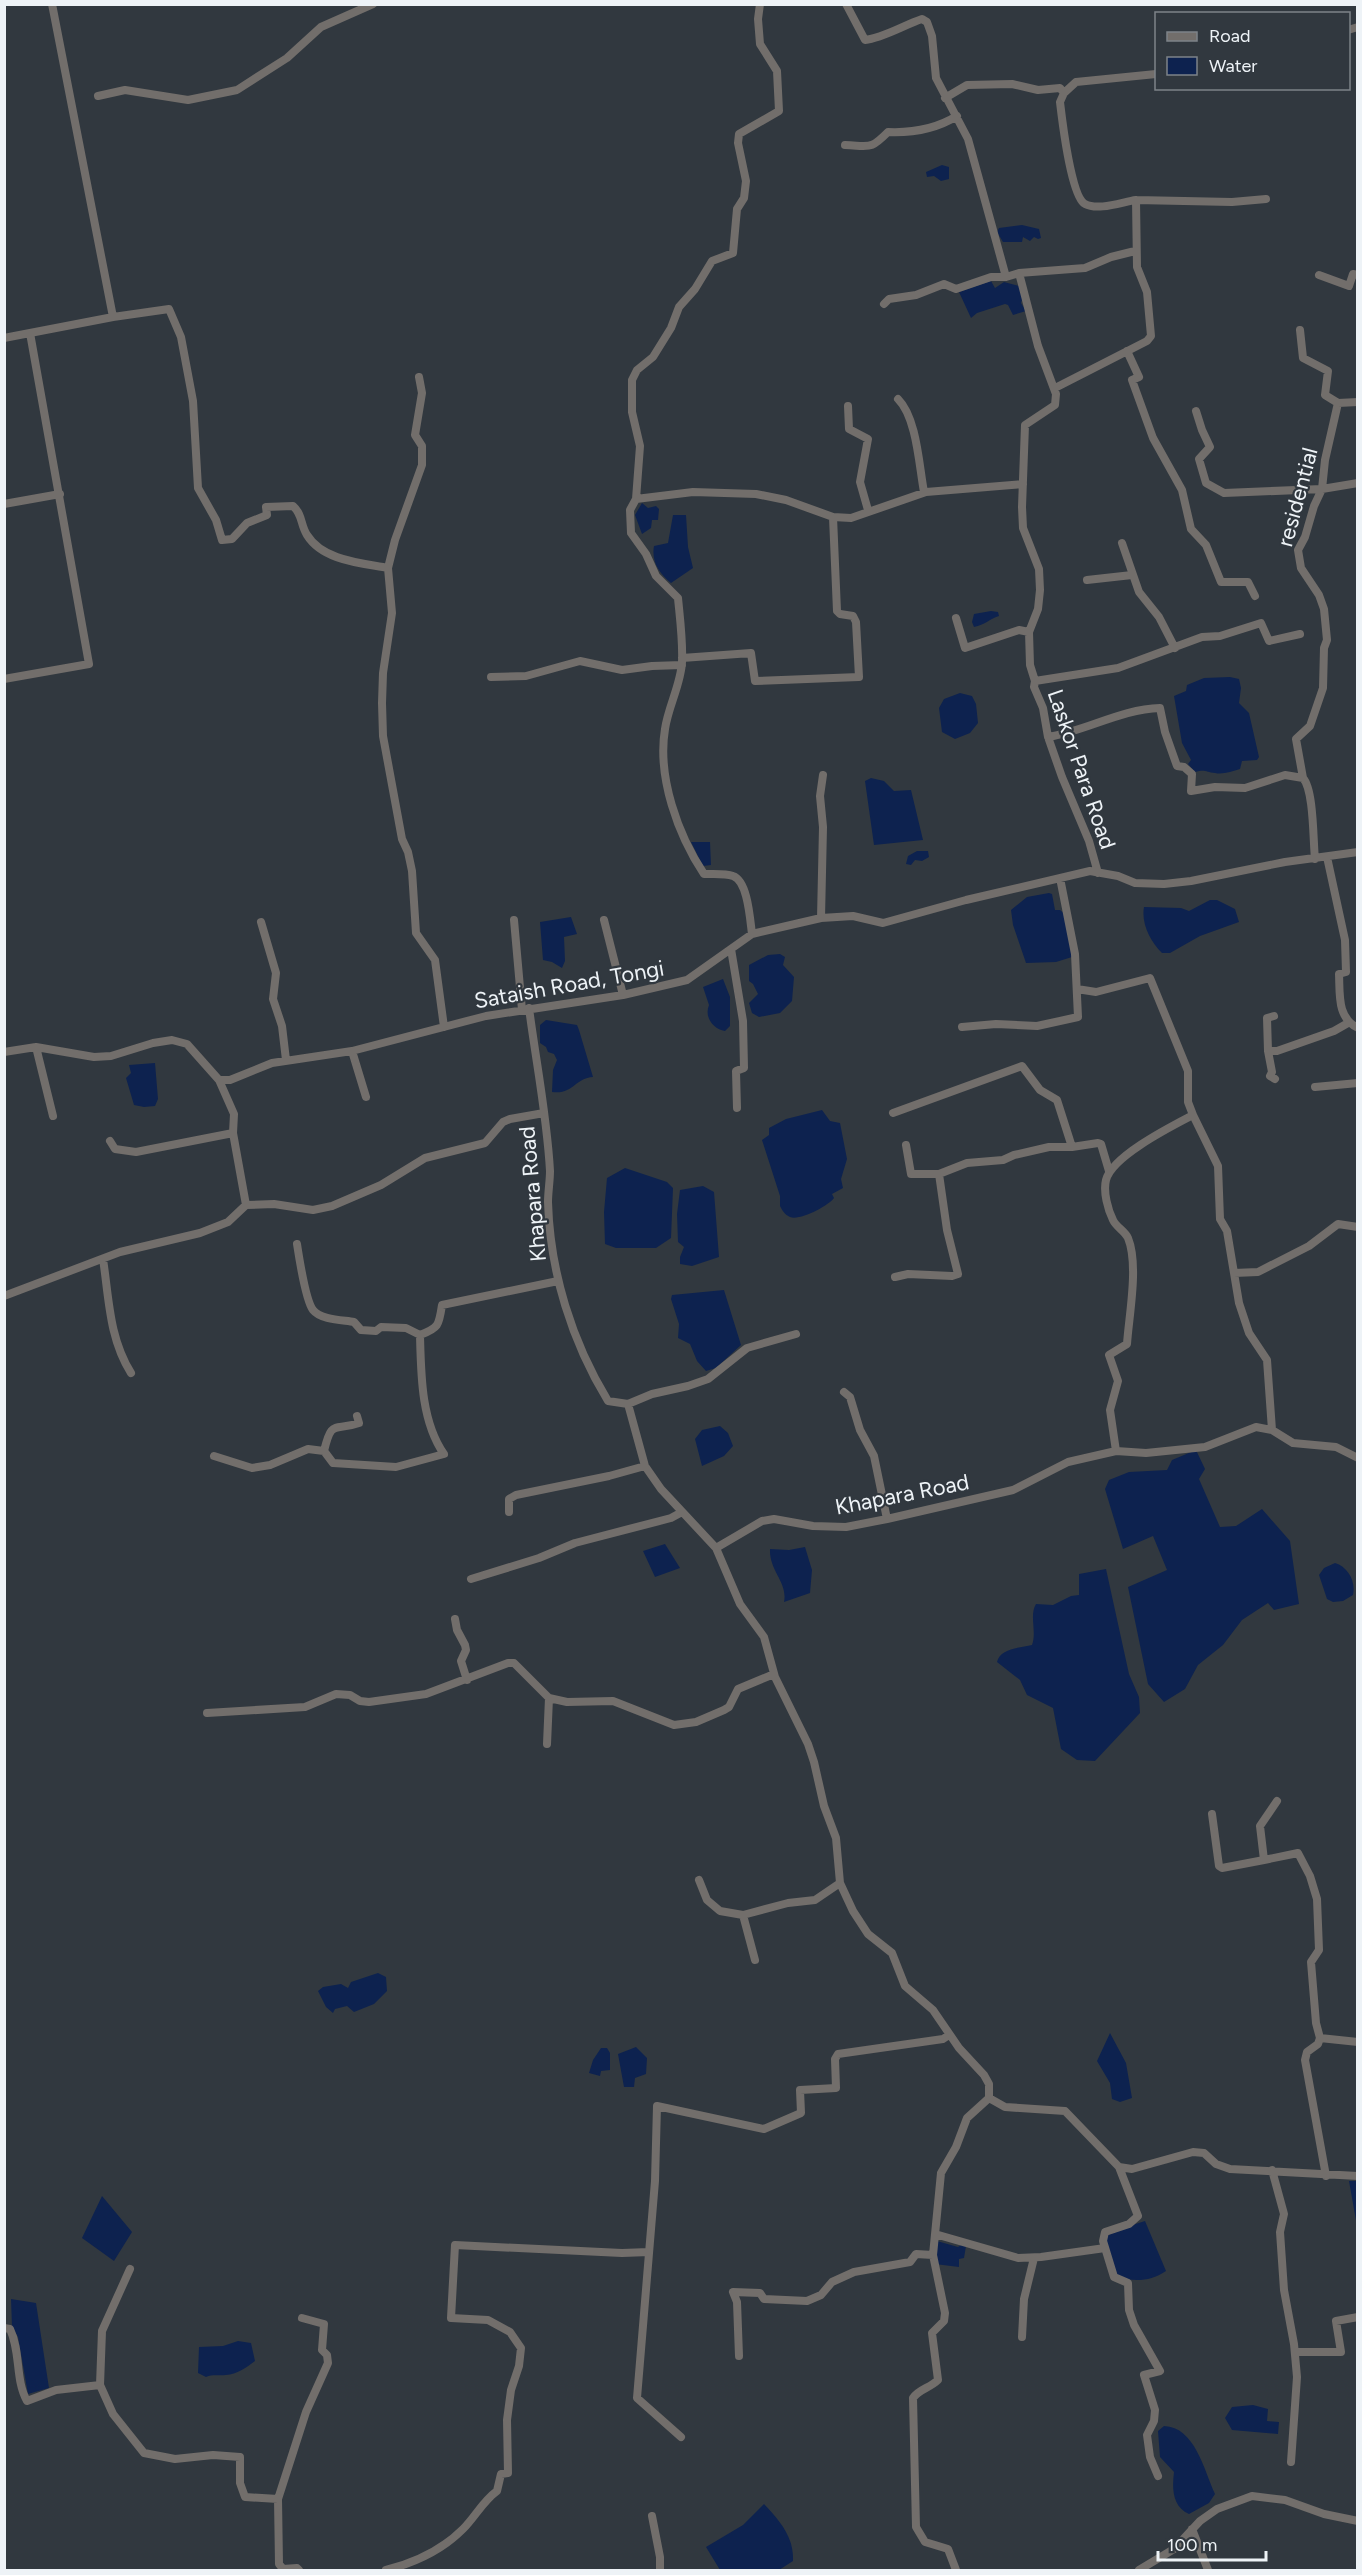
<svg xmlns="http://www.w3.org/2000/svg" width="1362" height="2575" viewBox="0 0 1362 2575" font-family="Figtree,sans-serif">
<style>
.water{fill:#0d224f}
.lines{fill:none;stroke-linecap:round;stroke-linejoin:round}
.minor{stroke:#726e6b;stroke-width:8}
.labels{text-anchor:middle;stroke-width:4.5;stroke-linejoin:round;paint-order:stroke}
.street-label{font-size:22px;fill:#eef3f7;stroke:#31383f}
</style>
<rect width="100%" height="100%" fill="#31383f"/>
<path class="water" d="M 942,165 L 949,167 L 949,179 L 941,181 L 934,176 L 927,177 L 926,172 Z
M 1022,225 L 1039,229 L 1041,238 L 1038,239 L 1034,237 L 1030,241 L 1023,237 L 1022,242 L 1003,242 L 997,232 L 999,228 Z
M 991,281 L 995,288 L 1004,282 L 1019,286 L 1023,296 L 1021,303 L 1026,311 L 1013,315 L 1008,305 L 1005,304 L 977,313 L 971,318 L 959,292 Z
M 642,503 L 648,508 L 656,506 L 659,509 L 658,520 L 652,520 L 651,528 L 642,534 L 635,515 Z
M 673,515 L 686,515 L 688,547 L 693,568 L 671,583 C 660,574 651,562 654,546 L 668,543 Z
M 991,611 L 998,612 L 999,616 C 989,619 985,625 974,627 L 972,622 L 974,614 Z
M 1230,677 L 1239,679 L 1241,688 L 1239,703 L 1249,713 L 1259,757 L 1257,760 L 1242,761 L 1240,769 C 1232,771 1223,775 1215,773 C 1206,772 1205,769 1195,772 L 1188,764 L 1191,760 L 1182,743 L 1174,696 L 1186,691 L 1187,685 L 1204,678 Z
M 960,693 L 972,696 L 976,704 L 978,723 L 970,733 L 955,739 L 942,732 L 939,708 L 944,699 Z
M 871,778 L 884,781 L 894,791 L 911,790 L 923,840 L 874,845 L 865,781 Z
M 691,842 L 710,842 L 711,865 L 703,866 Z
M 917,851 L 928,851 L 929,857 L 922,861 L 915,860 L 911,865 L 906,864 L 908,856 Z
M 1049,893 L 1052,894 L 1055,910 L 1060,910 L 1065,914 L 1072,957 L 1056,962 L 1026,963 L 1013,925 L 1011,910 L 1027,897 Z
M 1210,900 L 1217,900 L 1235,909 L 1239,922 L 1200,936 L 1170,953 L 1162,953 C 1150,941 1141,923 1144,907 L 1181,908 L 1189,911 Z
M 571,917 L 577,934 L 564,937 L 565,961 L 562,968 L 552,962 L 543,960 L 540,922 Z
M 780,954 L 785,957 L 783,965 L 794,977 L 792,1001 L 780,1013 L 759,1017 L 752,1013 L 749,1003 L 758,994 L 753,984 L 749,981 L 749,965 L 768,955 Z
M 723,979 L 730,997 L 730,1026 L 725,1031 C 713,1029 704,1017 709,1005 L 703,987 Z
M 546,1020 L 577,1025 L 579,1030 L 593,1077 C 575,1078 573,1095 552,1092 L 553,1070 L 557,1060 L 554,1054 L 548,1052 L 546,1047 L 540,1043 L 540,1025 Z
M 155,1063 L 158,1099 L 155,1106 L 144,1107 L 134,1105 L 126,1078 L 131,1073 L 129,1065 Z
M 822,1110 L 830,1121 L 840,1123 L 847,1159 L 841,1179 L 843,1188 L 832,1194 L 834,1198 C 828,1206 800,1221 790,1217 C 785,1215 782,1210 780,1206 L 780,1196 L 762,1140 L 769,1135 L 769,1128 L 786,1119 Z
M 625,1168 L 667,1182 L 673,1188 L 671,1238 L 656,1248 L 616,1248 L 605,1244 L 604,1212 L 607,1178 Z
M 703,1186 L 714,1192 L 719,1257 L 692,1266 L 680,1264 L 680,1257 L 684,1247 L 678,1242 L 677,1214 L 680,1190 Z
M 724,1290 L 741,1345 L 716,1368 L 706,1371 L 697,1361 L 690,1344 L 678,1338 L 679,1324 L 671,1299 L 672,1295 Z
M 720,1426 L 728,1433 L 733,1446 L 724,1456 L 702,1466 L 695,1439 L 702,1430 Z
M 1196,1450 L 1205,1469 L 1199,1479 L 1220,1527 L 1236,1526 L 1262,1509 L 1290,1541 L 1299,1604 L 1274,1610 L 1268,1603 L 1242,1620 L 1223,1645 L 1198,1665 L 1185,1689 L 1164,1702 L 1148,1684 L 1128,1587 L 1167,1570 L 1153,1536 L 1123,1549 L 1105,1489 L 1109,1480 L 1129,1472 L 1167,1470 L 1172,1460 Z
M 665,1544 L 680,1568 L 655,1577 L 643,1551 Z
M 805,1547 L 812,1570 L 810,1593 L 784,1602 C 788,1582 769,1571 770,1549 L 789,1550 Z
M 1335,1563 C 1348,1567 1356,1581 1353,1595 L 1343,1601 L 1333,1602 L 1327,1599 L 1319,1575 L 1324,1568 Z
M 1106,1569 L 1129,1674 L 1139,1697 L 1140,1713 L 1095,1761 L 1077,1760 L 1061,1749 L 1053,1708 L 1027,1695 L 1020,1680 L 997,1662 C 1000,1648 1020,1648 1032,1645 C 1037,1632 1029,1615 1036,1604 L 1053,1605 L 1071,1596 L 1079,1595 L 1079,1574 Z
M 378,1973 L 386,1977 L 387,1991 L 374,2004 L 354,2012 L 347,2006 L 335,2009 L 333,2013 L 326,2007 L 318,1991 L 323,1987 L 341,1984 L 348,1988 L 351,1982 Z
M 1110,2033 L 1126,2063 L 1132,2098 L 1120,2102 L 1112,2099 L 1110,2083 L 1097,2061 Z
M 636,2047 L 647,2058 L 646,2074 L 635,2078 L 634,2087 L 624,2087 L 618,2054 Z
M 601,2048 L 607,2048 L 610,2053 L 610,2070 L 601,2071 L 600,2076 L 589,2073 L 593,2060 Z
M 1349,2181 L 1357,2181 L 1357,2226 Z
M 102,2196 L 132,2232 L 114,2261 L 82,2238 Z
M 1145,2221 L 1166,2271 C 1150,2282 1136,2281 1118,2278 L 1105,2238 L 1114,2231 Z
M 937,2241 L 958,2247 L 961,2245 L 966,2246 L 964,2258 L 959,2259 L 959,2267 L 935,2264 Z
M 11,2299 L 36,2303 L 49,2388 L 28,2394 L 18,2337 L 12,2327 Z
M 238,2341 L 251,2343 L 255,2361 C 246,2368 237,2374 226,2375 C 218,2376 213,2374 206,2377 L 198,2373 L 199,2347 L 223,2346 Z
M 1253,2405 L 1268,2409 L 1267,2421 L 1279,2422 L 1278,2434 L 1232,2430 L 1225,2418 L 1232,2407 Z
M 1164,2426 C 1195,2427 1204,2470 1215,2494 L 1209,2503 L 1189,2514 C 1172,2507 1172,2488 1174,2472 L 1160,2457 L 1158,2431 Z
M 764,2504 C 780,2521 794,2537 793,2561 L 779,2570 L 720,2570 L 706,2547 L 743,2525 Z"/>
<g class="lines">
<path class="minor" d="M 52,4 L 113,317
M 846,4 L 865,40 C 883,38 904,25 922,19 L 927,22 L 932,36 L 936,78 L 968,139 L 1006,277
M 1348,30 L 1358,27
M 98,96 L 125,90 L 188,100 L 237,90 L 287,58 L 321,27 L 373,4
M 945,98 L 967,85 L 1012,84 L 1038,90 L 1060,88 L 1064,93
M 845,145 C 871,146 870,150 888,132 C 912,133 936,129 957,116
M 1136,200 C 1122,202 1098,211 1085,204 C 1071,197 1062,119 1060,102 L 1064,93 L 1076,82 L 1156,74
M 1019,273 L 1038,346 L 1056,394 L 1055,405 L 1025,425 L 1022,507 L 1023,528 L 1039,569 L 1040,590 L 1038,609 L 1029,632 L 1030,665 L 1035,681 L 1034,687 L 1043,708 L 1048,737 L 1062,777 L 1089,841 L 1098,873
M 1319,275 L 1349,286 L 1353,274 L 1358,275
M 884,304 L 889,299 L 916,295 L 944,284 L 956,289 L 991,277 L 1006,277 L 1019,273 L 1085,268 L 1111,257 L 1135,251
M 1300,330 L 1303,358 L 1328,371 L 1325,395 L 1338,403 L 1325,460 L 1322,489 L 1314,506 L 1305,537 L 1298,550 L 1301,568 L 1319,595 L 1324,609 L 1327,640 L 1324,648 L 1323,688 L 1310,726 L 1296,739 L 1303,778 C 1314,790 1313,841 1315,859
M 4,338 L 113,317 L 169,309 L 181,337 L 193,401 L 198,488 L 216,520 L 222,540 L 232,539 L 247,523 L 267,515 L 266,507 L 293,506 C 303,515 300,524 307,535 C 323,561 362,563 388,568
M 1127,351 L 1139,377 L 1132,380 L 1153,438 L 1182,490 L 1191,529 L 1206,545 L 1221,582 L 1248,582 L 1255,596
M 419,377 L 422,393 L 415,435 L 422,446 L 422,465 L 395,540 L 388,568 L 392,613 L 383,673 L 382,703 L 383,736 L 402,839 L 408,852 L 412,871 L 416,933 L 435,960 L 444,1027
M 1055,388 L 1147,341 L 1151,336 L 1147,292 L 1137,267 L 1136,200 L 1232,202 L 1266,199
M 898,399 C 917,418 919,466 924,492
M 1338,403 L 1358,402
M 848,406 L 849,429 L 868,439 L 860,482 L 868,510
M 1196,411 L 1202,430 L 1210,447 L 1199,459 L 1206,483 L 1224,493 L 1322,489 L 1358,483
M 636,499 L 693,492 L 756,494 L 786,500 L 833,517 L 851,518 L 926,492 L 1023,484
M 4,504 L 60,494
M 1122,543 L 1139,592 L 1159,617 L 1175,648
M 1087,580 L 1132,575
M 956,618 L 965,648 L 1019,630 L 1029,632
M 682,658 L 751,653 L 755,681 L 859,677 L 856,622 L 853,616 L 840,614 L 837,611 L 833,517
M 491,677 L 526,676 L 580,661 L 622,670 L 652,666 L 682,665
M 4,679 L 89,664 L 30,333
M 1035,681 L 1118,668 L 1202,637 L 1220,636 L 1261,623 L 1269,641 L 1300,634
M 1048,737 C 1086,731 1121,709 1160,708 L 1165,732 L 1177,766 L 1184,767 L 1192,774 L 1191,791 L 1215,787 L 1245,788 L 1285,775 L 1303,778
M 1327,857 L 1345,940 L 1346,972 L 1339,974 C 1340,995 1337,1018 1358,1028
M 821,918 L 823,827 L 820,796 L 823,775
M 514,920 L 522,1010
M 604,920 L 623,995
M 261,922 L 276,973 L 273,999 L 282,1026 L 286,1060
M 752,934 C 750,920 748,881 733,876 C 725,873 713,874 704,874 C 678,835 657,777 665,729 C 668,707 681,684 682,662 C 683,641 680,619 678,598 L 656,576 L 646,554 L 631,533 L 630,510 L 636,499 L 640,446 L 632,412 L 632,380 L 637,370 L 653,357 L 671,328 L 679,307 L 695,289 L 712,261 L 733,253 L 737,209 L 744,198 L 746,181 L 738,143 L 739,134 L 779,111 L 777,71 L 760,44 L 758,19 L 760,4
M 731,949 L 743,1021 L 744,1068 L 736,1071 L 737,1108
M 1077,989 L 1096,992 L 1150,978 L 1188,1071 L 1188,1102 L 1193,1115 C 1172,1126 1112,1156 1106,1180 C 1103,1192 1108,1210 1113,1220 C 1116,1227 1125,1231 1128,1238 C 1139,1265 1129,1315 1127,1344 L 1109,1355 L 1118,1381 L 1110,1410 L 1116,1451
M 529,1008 C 536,1062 547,1116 550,1171 C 550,1181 548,1192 548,1202 C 550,1272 572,1342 608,1401 L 628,1404 L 645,1466 L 661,1489 L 716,1548 L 740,1604 L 764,1637 L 775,1677 L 808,1744 L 814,1762 L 824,1806 L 836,1838 L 840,1883 L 853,1911 L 868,1934 L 892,1953 L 905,1986 L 933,2010 L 959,2048 L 984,2075 L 989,2084 L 989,2098
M 1274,1016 L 1267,1018 L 1268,1051 L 1277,1051 L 1334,1031 L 1348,1023
M 962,1027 L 996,1024 L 1037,1026 L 1078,1017 L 1075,954 L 1060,878
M 36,1047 L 53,1116
M 352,1051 L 366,1097
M 1268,1051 L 1272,1072 L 1270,1076 L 1275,1079
M 4,1052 L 36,1047 L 94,1057 L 111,1056 L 153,1043 L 172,1040 L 187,1044 L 219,1080 L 230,1080 L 272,1063 L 352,1051 L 486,1016 L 623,995 L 687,980 L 752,934 L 821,918 L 853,916 L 883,923 L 966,900 L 1090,871 L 1118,876 L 1135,883 L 1164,884 L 1191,881 L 1285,862 L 1358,852
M 1315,1087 L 1358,1083
M 893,1113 L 1022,1066 L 1040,1090 L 1057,1100 L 1072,1147
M 1193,1115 L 1218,1166 L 1220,1219 L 1227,1231 L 1239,1303 L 1249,1333 L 1267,1360 L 1272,1430
M 110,1141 L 115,1149 L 136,1152 L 233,1133
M 906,1145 L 911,1174 L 939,1174 L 967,1163 L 1003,1160 L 1014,1155 L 1049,1147 L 1072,1147 L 1098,1143 L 1101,1144 L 1109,1171
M 246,1205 L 274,1204 L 313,1210 L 332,1206 L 381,1185 L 425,1158 L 485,1143 L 503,1122 L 510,1119 L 544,1113
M 297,1244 C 299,1257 306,1301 313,1310 C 321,1320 343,1320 354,1322 L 361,1330 L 376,1331 L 381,1327 L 406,1328 L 420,1335
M 103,1259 C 109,1298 109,1338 131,1373
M 1234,1273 L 1258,1272 L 1309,1246 L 1338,1224 L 1358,1227
M 895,1277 L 908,1274 L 952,1276 L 958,1274 L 947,1230 L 939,1174
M 4,1296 L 120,1252 L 200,1233 L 228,1222 L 246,1205 L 233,1133 L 234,1114 L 219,1080
M 844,1392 L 850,1397 L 860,1430 L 874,1456 L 887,1519
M 628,1404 L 652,1394 L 688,1386 L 708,1379 L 747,1348 L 796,1334
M 324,1451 C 332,1418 334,1432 359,1423 L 357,1416
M 214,1456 L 252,1468 L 270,1465 L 308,1449 L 324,1451 L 333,1463 L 396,1467 L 444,1454 C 421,1421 421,1374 420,1335 C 439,1328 439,1325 442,1305 L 558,1281
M 509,1512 L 509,1499 L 516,1495 L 609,1476 L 645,1466
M 716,1548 L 762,1521 L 774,1519 L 813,1526 L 846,1527 L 887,1519 L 1013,1490 L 1068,1462 L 1116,1451 L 1146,1453 L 1205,1447 L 1256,1427 L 1272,1430 L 1293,1443 L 1336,1447 L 1358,1458
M 471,1579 L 539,1558 L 575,1543 L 671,1518 L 682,1512
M 455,1619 L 457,1630 L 465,1645 L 466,1650 L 461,1661 L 467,1680
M 207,1713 L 305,1707 L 336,1694 L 350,1695 L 360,1701 L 369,1702 L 426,1694 L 508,1663 L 514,1663 L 549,1698 L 567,1702 L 613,1701 L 674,1725 L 696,1722 L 724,1710 L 729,1707 L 738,1689 L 774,1674
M 547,1744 L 549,1698
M 1277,1801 L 1260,1826 L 1264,1860 L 1298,1853 L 1310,1876 L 1317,1899 L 1319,1950 L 1311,1962 L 1316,2023 L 1320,2038 L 1318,2044 L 1307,2052 L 1305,2060 L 1326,2176
M 1212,1814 L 1219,1866 L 1222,1868 L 1264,1860
M 699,1880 L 707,1900 L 720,1911 L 743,1915 L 788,1903 L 815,1900 L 840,1883
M 743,1915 L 755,1960
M 1320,2038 L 1358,2042
M 989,2098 L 1005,2107 L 1065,2111 L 1119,2167 L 1132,2169 L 1193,2152 L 1204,2153 L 1216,2164 L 1230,2169 L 1358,2176
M 1119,2167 L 1138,2216 L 1129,2224 L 1105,2232 L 1103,2241 L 1114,2277 L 1128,2283 L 1129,2310 L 1134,2325 L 1160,2371 L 1144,2375 L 1155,2410 L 1154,2421 L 1147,2435 L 1150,2457 L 1158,2476
M 1272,2170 L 1284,2214 L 1280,2232 L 1284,2290 L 1294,2344 L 1297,2377 L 1291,2462
M 935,2234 L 1018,2258 L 1041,2257 L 1105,2248
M 130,2269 L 102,2331 L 100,2385 L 113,2414 L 144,2453 L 175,2459 L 213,2455 L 240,2457 L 240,2483 L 245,2497 L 278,2499 L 279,2564 L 283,2569 L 297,2568 L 299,2570
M 4,2328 L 10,2329 C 21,2352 15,2380 27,2401 L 56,2390 L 100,2385
M 1022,2337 L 1024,2299 L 1034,2258
M 1295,2352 L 1341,2352 L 1336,2321 L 1358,2317
M 739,2356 L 737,2302 L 733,2292 L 760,2293 L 764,2299 L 807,2301 L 821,2295 L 832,2282 L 854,2272 L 910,2262 L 916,2254 L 933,2255
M 681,2437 L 637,2398 L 655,2181 L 657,2106 L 764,2129 L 801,2113 L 800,2090 L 836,2088 L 835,2059 L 838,2054 L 943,2039 L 949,2035
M 278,2499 L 306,2412 L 328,2363 L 327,2355 L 322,2350 L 324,2324 L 302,2318
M 652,2516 L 660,2557 L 660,2570
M 1192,2529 L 1208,2570
M 386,2570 C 414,2563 442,2550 463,2529 C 475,2517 483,2501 497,2491 L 501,2474 L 508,2473 L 507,2420 L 511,2390 L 519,2366 L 521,2348 L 510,2332 L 488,2320 L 451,2318 L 455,2245 L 622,2253 L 649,2252
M 956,2570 L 948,2549 L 925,2542 L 916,2527 L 913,2398 C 919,2389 930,2388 938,2380 L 932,2333 L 944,2321 L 945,2313 L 933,2255 L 941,2173 L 956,2147 L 967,2118 L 989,2098
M 1139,2570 L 1174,2549 L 1200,2521 L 1217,2509 L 1252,2496 L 1285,2500 L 1324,2514 L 1358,2521"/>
</g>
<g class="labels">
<g class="street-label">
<text transform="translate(1297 497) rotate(-75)" y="8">residential</text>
<text transform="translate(1082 769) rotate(71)" y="8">Laskor Para Road</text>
<text transform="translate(569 984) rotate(-10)" y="8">Sataish Road, Tongi</text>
<text transform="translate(532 1194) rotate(-95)" y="8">Khapara Road</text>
<text transform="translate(902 1494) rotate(-11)" y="8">Khapara Road</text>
</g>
</g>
<rect width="1362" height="2575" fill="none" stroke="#eef3f7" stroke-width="12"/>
<rect x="1155" y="12" width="195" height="78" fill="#31383f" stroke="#7d8389" stroke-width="1.5"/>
<rect x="1167" y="32" width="30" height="9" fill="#726e6b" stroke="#7d8389" stroke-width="1.5"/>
<text x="1209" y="42" font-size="18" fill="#eef3f7">Road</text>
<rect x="1167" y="57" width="30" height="18" fill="#0d224f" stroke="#7d8389" stroke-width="1.5"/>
<text x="1209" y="72" font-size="18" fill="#eef3f7">Water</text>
<path d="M1158 2551v9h108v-9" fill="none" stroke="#eef3f7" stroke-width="3"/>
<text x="1167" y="2551" font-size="18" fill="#eef3f7" stroke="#31383f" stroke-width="4.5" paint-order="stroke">100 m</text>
</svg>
